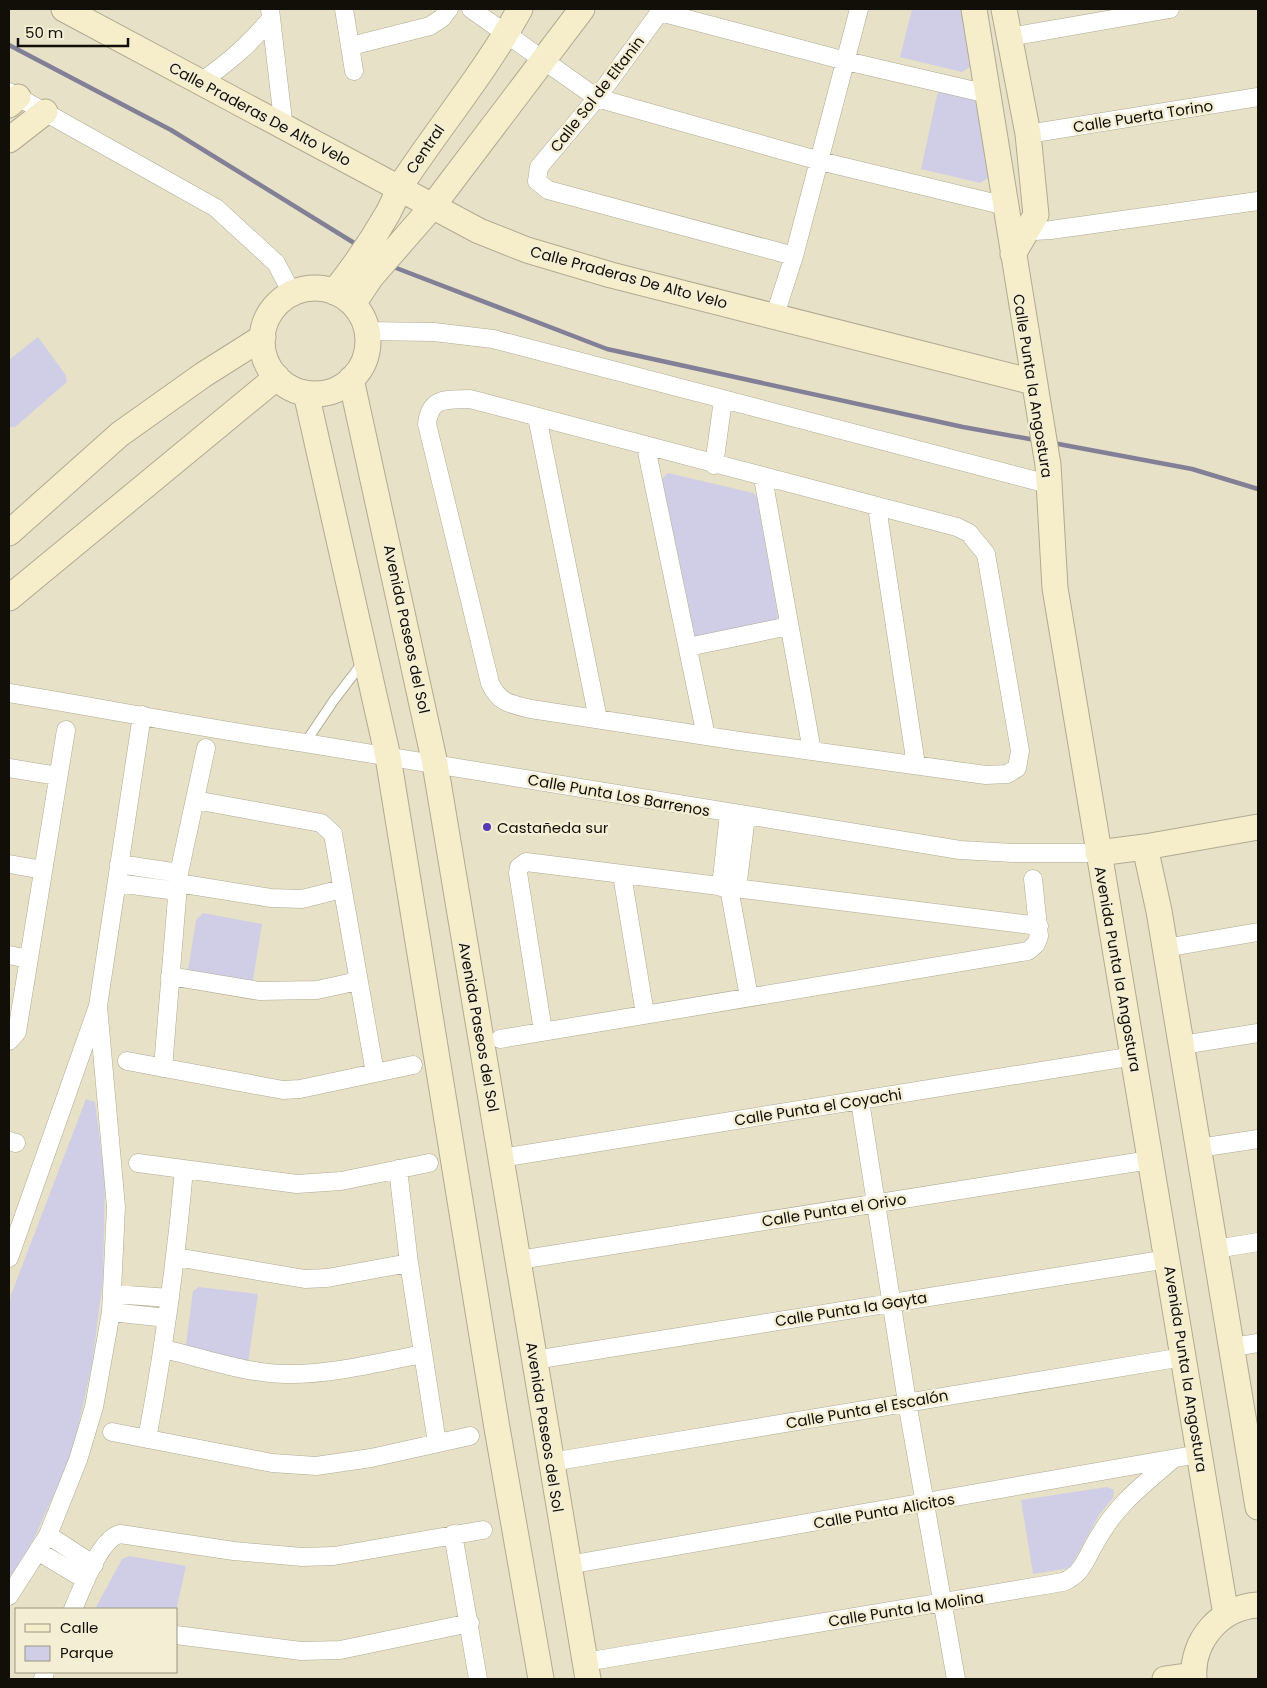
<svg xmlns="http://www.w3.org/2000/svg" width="1267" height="1688" font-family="Poppins,sans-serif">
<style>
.green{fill:#d0cee6}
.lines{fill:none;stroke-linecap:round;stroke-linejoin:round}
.stream{stroke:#827f96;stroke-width:4.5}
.lane-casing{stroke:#b0aa92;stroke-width:11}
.street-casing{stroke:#b0aa92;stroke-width:19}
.secondary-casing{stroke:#b0aa92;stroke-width:27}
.lane{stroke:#fff;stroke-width:9}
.street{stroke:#fff;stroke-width:18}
.secondary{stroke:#f6eecb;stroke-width:25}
.poi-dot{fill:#5939b1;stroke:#f4eed4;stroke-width:2}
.labels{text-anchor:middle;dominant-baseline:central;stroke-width:5;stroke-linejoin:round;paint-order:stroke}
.street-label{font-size:15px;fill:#110f07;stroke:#f4eed4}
.poi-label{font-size:15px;fill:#110f07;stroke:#f4eed4;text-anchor:start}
</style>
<rect width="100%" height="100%" fill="#e6e1c7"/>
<path class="green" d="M 912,9 L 961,9 L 970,67 L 962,72 L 900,57 Z
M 938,91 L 973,99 L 978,108 L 991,176 L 980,183 L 921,169 Z
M 38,337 L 65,374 L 67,382 L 15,427 L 9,427 L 9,360 Z
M 668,473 L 753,493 L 757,497 L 778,617 L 774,624 L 702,640 L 695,636 L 662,479 Z
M 203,913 L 262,924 L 252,986 L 188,971 L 196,920 Z
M 86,1099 L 95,1102 L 105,1182 L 103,1279 L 92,1364 L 72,1454 L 35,1536 L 14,1575 L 9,1575 L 9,1307 L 11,1295 Z
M 199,1287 L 258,1294 L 248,1363 L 190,1351 L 186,1345 L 193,1291 Z
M 1107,1487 L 1114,1490 L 1113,1498 L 1099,1515 L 1070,1568 L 1033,1574 L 1021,1500 Z
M 129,1556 L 186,1566 L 176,1611 L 176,1609 L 95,1609 L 122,1559 Z"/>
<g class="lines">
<path class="stream" d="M 9,45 L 171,130 L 359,246
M 391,266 L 607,349 L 963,427 L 1035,440
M 1053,443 L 1192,469 L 1258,489"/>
<g class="lane-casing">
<path id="lane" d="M 305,743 L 334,700 L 363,662"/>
</g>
<g class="street-casing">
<path id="street" d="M 270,9 L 284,129
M 344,9 L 354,71
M 471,9 L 597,98 L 820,161 L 1006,206
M 662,9 L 597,98 L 539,167 L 537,181 L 548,190 L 794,256
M 660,12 L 846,61 L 988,94
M 1009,37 L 1170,9
M 351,46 L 430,26 L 442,18 L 449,9
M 201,82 C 227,63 251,44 271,18
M 9,92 L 216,208 L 276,263 L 292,293
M 1028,134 L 1258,97
M 1018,232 L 1051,230 L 1258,201
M 775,315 L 794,256 L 859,9
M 367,331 L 434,332 L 493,339 L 1048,484
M 470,399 L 957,527 L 969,533 L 986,554 L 1020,751 L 1017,768 L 1007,774 L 986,775 L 739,741 L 531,709 C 510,704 499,703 490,683 L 427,424 C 430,396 447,400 470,399 Z
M 537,417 L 598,719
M 646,447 L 706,736
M 714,465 L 723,400
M 763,478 L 812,751
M 877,507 L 916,765
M 688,647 L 789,626
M 9,693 C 108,709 206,729 305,743 L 960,850 L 1013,853 L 1098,853
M 9,768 L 58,776
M 195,800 L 321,823 L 333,834 L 375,1073
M 9,864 L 43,870
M 119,864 L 179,873
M 622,875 L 645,1014
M 117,883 L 177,891
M 178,883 L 271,898 L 302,899 L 342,889
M 721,887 L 729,814
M 729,888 L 749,997
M 737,889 L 746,816
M 1165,948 L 1258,932
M 9,955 L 28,959
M 170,976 L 259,991 L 317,990 L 358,981
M 543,1031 L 518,873 L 519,867 L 526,862 L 1039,926
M 500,1039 L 1028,951 L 1036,944 L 1039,936 L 1033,879
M 9,1041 L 17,1032 L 66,730
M 1182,1045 L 1258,1033
M 127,1061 L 283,1090 L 300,1089 L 413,1065
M 163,1068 L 179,873 L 206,748
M 860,1101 L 907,1402 L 956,1679
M 9,1141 L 16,1143
M 1199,1148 L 1258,1139
M 501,1158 L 1134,1056
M 138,1163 L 297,1184 L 341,1181 L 429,1163
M 398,1169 L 409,1263 L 437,1443
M 1216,1249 L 1258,1242
M 176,1257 L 305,1279 L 327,1278 L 409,1263
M 9,1258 L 98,1006 L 142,715
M 519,1260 L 1150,1160
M 113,1294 L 170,1298
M 111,1312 L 167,1318
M 1233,1347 L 1258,1343
M 164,1349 C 203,1358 250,1375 291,1374 C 335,1374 380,1362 423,1354
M 534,1360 L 1168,1259
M 112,1432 L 272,1463 L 316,1466 L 371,1458 L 470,1436
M 147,1439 C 164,1349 176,1260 184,1170
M 551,1462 L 1183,1357
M 453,1534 L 478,1679
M 48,1535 L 94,1565
M 39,1552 L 86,1580
M 568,1565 L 1199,1454
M 9,1596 L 48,1535 L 78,1460 L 94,1407 L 111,1312 L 116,1207 L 98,1006
M 73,1609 C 82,1590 99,1539 120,1534 L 234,1551 L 302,1557 L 334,1556 L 483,1530
M 176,1635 L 301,1651 L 340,1650 L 470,1623
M 585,1662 L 1063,1582 C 1081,1575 1085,1561 1094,1545 C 1115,1506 1139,1488 1172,1460
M 43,1679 L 45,1672"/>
</g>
<g class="secondary-casing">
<path id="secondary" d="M 64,9 L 479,231 L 527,250 L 611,275 L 1033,382
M 974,9 L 1048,465 L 1055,588 L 1226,1615
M 1004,9 L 1028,134 L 1036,215 L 1013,254
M 9,105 L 18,97
M 9,140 L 45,112
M262 341a53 53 0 1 1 106 0a53 53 0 1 1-106 0Z
M 334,292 C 354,267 372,241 388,213 C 394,202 398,190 405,179 C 443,122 487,69 520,9
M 353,304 L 371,277 L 432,207 L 582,9
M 351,379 L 435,764 L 588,1679
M 306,393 L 388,757 L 497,1428 L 541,1679
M 9,533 L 120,434 L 203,375 L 263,337
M 9,598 L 277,377
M 1145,847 L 1159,911 L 1258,1507
M 1098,853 L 1145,847 L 1258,827
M 1165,1679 L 1193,1675
M 1194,1679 C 1191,1641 1220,1607 1258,1605"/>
</g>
<use href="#lane" class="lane"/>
<use href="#street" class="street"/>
<use href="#secondary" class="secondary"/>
</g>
<circle class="poi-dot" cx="487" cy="827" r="5"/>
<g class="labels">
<g class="street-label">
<text transform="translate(597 94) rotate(-52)">Calle Sol de Eltanin</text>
<text transform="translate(260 114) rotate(28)">Calle Praderas De Alto Velo</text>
<text transform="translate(1143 116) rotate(-9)">Calle Puerta Torino</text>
<text transform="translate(425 149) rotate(-56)">Central</text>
<text transform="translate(629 277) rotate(15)">Calle Praderas De Alto Velo</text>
<text transform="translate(1033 386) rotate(81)">Calle Punta la Angostura</text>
<text transform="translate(407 629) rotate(78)">Avenida Paseos del Sol</text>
<text transform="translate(619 795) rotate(10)">Calle Punta Los Barrenos</text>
<text transform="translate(1118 969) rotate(80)">Avenida Punta la Angostura</text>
<text transform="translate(479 1027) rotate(80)">Avenida Paseos del Sol</text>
<text transform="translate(818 1107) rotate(-9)">Calle Punta el Coyachi</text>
<text transform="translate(834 1210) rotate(-9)">Calle Punta el Orivo</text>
<text transform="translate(851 1309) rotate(-9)">Calle Punta la Gayta</text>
<text transform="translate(1186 1369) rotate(81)">Avenida Punta la Angostura</text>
<text transform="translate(867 1409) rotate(-10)">Calle Punta el Escalón</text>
<text transform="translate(545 1427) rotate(81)">Avenida Paseos del Sol</text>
<text transform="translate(884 1511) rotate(-10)">Calle Punta Alicitos</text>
<text transform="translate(906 1609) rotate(-9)">Calle Punta la Molina</text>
</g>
<g class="poi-label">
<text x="497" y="827">Castañeda sur</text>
</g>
</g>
<rect width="1267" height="1688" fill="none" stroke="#110f07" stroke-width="20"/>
<rect x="15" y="1608" width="162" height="65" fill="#f4eed4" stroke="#999582"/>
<rect x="25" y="1624" width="25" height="8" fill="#f6eecb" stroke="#999582"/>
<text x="60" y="1633" font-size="15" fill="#110f07">Calle</text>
<rect x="25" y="1646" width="25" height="15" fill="#d0cee6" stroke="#999582"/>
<text x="60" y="1658" font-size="15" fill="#110f07">Parque</text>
<path d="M18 38v8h110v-8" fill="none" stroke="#110f07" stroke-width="2.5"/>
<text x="25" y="38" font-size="15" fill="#110f07" stroke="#f4eed4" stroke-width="4" paint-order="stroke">50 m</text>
</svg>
